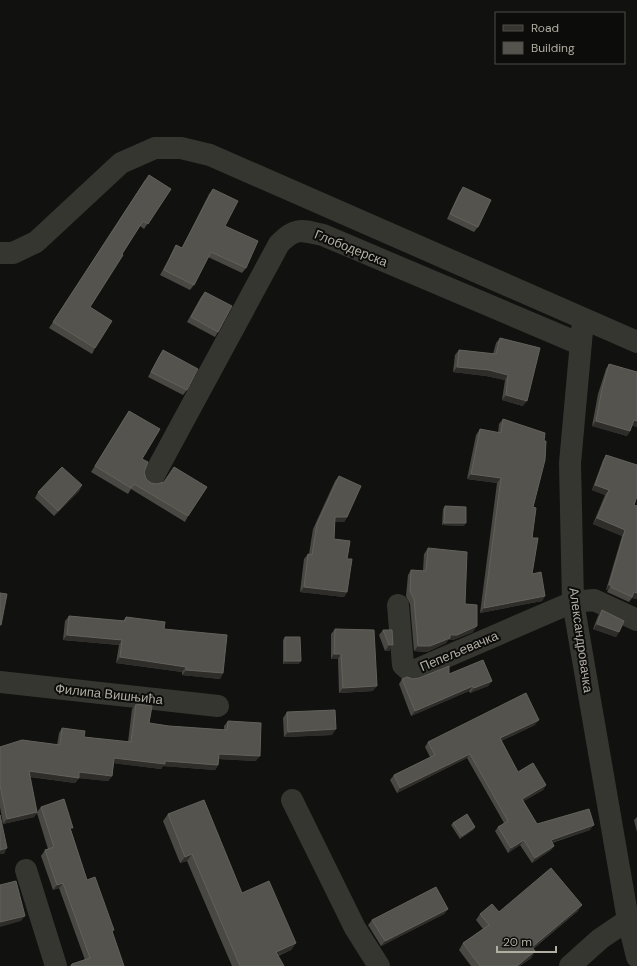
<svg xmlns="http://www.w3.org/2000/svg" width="637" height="966" font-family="'DM Sans',sans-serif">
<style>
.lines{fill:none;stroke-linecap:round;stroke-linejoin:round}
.minor{stroke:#363631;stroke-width:22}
.wall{fill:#494843}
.shaded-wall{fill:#2e2d2a}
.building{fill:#54534d;stroke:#63615b}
.labels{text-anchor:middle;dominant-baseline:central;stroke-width:4;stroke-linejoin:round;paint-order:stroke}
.street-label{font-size:13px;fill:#b1aea2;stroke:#0c0c0b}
</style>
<rect width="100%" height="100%" fill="#111110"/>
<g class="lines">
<path class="minor" d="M 0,253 L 13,253 L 36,242 L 121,163 L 155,148 L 181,148 L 210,155 L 637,342
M 583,320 L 570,463 L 573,602 L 628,920 L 637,957
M 153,477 L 279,244 C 295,227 301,230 323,235 L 580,344
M 398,605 L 403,665 L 411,672 L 573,602 L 594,600 L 637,620
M 0,682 L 218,706
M 292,800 L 355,928 L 379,966
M 26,870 L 56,966
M 570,966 L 600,939 L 628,920"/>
</g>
<path class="wall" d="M 145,180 L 171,189 L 144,229 L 140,226 L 122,254 L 90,307 L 95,348 L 92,354 L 49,328 Z
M 463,187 L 478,227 L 474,232 L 447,219 L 459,193 Z
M 213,189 L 225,226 L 246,268 L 242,273 L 208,257 L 194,285 L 190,290 L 160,275 L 173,251 L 176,245 L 182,248 L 209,194 Z
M 205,292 L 218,332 L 215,337 L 187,322 L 201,297 Z
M 500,338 L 523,406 L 502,400 L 505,380 L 486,376 L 453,372 L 455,355 L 459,350 L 493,354 L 496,343 Z
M 163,350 L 187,390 L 183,395 L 148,377 L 159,356 Z
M 609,364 L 637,372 L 637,427 L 632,425 L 630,431 L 627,436 L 592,426 L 598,394 L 606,369 Z
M 129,411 L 142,459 L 144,472 L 146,479 L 188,516 L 185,522 L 131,489 L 128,494 L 91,472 Z
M 503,419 L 533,507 L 532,574 L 545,596 L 542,601 L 480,613 L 497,483 L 467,479 L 476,435 L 480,429 L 498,433 L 499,424 Z
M 606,455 L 634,505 L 637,506 L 637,599 L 632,598 L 629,602 L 607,592 L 608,590 L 606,590 L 622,536 L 593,524 L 605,495 L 592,490 L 603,460 Z
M 339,476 L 347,517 L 344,522 L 335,522 L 334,539 L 347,559 L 347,592 L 344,597 L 300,592 L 304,559 L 308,554 L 309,554 L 313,529 L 335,481 Z
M 82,485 L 79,491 L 54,516 L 35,498 L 38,492 Z
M 445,506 L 464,526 L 442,525 L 443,509 Z
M 428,548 L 465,604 L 473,632 L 453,640 L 448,640 L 446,643 L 427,652 L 414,651 L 410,604 L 406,596 L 408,575 L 411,570 L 423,571 L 424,554 Z
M 602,610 L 619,632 L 616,637 L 593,629 L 598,616 Z
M 69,616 L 123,621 L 126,617 L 164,629 L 223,673 L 220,679 L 182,675 L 182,672 L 116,663 L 119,645 L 63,640 L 65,621 Z
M 335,629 L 373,691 L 339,693 L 338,659 L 331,659 L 331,634 Z
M 383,630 L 393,645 L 389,651 L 385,651 L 379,635 Z
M 285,637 L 299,664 L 283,664 L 283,640 Z
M 449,674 L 492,681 L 488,686 L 470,693 L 469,691 L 411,716 L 399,684 L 402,679 L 413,679 Z
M 136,704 L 149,723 L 169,726 L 224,730 L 224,726 L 228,721 L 256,761 L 219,759 L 218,765 L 215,770 L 163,766 L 161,769 L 114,763 L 112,776 L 108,781 L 79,778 L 75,783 L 30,777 L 37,812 L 41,807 L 71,830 L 87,880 L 112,933 L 124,966 L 70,966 L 72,964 L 85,960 L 59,888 L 53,890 L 41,856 L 45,850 L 48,849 L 37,813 L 34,817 L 3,824 L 0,807 L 0,747 L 57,745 L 59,733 L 62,728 L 84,737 L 128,742 L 132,709 Z
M 287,712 L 332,735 L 284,737 L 283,718 Z
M 535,725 L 501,741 L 518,772 L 546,785 L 543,790 L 523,801 L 537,824 L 590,830 L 552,843 L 554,846 L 551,850 L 532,863 L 520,845 L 508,853 L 495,831 L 498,827 L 504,823 L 467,758 L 397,793 L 390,780 L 394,775 L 430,757 L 425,747 L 428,742 Z
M 168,814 L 242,893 L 296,943 L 291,950 L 278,956 L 284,966 L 232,966 L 187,861 L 180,863 L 163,821 Z
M 637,817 L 637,832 L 634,820 Z
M 453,823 L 475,827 L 473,830 L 460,839 L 451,825 Z
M 448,909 L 444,914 L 381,946 L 368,925 L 372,920 Z
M 578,911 L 533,949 L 535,951 L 531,958 L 520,966 L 471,966 L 459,950 L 463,943 L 483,929 L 476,920 L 480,914 L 499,912 Z"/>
<path class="shaded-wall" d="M 457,367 L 489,370 L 508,375 L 505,380 L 486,376 L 453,372 Z
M 506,395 L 527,401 L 523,406 L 502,400 Z
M 634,420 L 637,421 L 637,427 L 630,425 Z
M 596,421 L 630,431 L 627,436 L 592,426 Z
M 471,474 L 501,478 L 497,483 L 467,479 Z
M 82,485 L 79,491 L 54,516 L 58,511 Z
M 595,485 L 609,490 L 605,495 L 592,490 Z
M 335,517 L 347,517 L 344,522 L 331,522 Z
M 597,518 L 625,530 L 622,536 L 593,524 Z
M 444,523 L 466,523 L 464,526 L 442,525 Z
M 609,585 L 611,585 L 608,590 L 606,590 Z
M 304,587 L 347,592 L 344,597 L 300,592 Z
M 634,592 L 637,593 L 637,599 L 632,598 Z
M 545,596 L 542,601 L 480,613 L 484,608 Z
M 597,624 L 619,632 L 616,637 L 593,629 Z
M 477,626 L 473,632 L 453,640 L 448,640 L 446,643 L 427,652 L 414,651 L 418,646 L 450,635 Z
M 67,635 L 122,640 L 119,645 L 63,640 Z
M 389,645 L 393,645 L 389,651 L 385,651 Z
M 334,654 L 341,654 L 338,659 L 331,659 Z
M 120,657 L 186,667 L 182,672 L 116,663 Z
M 285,661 L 301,661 L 299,664 L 283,664 Z
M 186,670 L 223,673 L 220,679 L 182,675 Z
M 492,681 L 488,686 L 470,693 L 474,688 Z
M 377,686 L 373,691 L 339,693 L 343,688 Z
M 473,686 L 469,691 L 411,716 L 415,711 Z
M 539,720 L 535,725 L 497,743 L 500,738 Z
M 336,729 L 332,735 L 284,737 L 288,732 Z
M 219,754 L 260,756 L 256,761 L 216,759 Z
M 470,754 L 467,758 L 397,793 L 400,788 Z
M 114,758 L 165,761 L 218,765 L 215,770 L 163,766 L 161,769 L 111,763 Z
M 29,771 L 79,778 L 75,783 L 25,776 Z
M 79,772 L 112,776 L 108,781 L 76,778 Z
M 546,785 L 543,790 L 519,804 L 522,799 Z
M 37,812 L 34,817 L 3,824 L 7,819 Z
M 594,825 L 590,830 L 547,844 L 551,840 Z
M 475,827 L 473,830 L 460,839 L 462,836 Z
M 524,840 L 520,845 L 508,853 L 511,848 Z
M 554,846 L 551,850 L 532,863 L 535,858 Z
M 7,848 L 4,854 L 0,854 L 0,850 Z
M 192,854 L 187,861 L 180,863 L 185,857 Z
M 63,883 L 59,888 L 53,890 L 57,885 Z
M 582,905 L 578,911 L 527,953 L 532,947 Z
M 448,909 L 444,914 L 381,946 L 385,941 Z
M 25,916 L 21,921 L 0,927 L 0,922 Z
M 296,943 L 291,950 L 271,958 L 276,952 Z
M 535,951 L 531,958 L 520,966 L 517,966 Z"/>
<path class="building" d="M 149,175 L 171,189 L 148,224 L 143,221 L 122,254 L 123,255 L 90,307 L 112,321 L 95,348 L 53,322 Z
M 463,187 L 491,200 L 478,227 L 450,214 Z
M 213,189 L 238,201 L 225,226 L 258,241 L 246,268 L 211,252 L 194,285 L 164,270 L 176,245 L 182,248 Z
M 205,292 L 232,306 L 218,332 L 191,317 Z
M 500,338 L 540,348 L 527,401 L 506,395 L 508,375 L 489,370 L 457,367 L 459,350 L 496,354 Z
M 163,350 L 198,369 L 187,390 L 151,372 Z
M 609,364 L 637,372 L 637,421 L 634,420 L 630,431 L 596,421 L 602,389 Z
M 129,411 L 160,429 L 142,459 L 148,462 L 144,472 L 146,479 L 151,483 L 157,484 L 164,482 L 174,467 L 207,487 L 188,516 L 134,484 L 131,488 L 95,466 Z
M 503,419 L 545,433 L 544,441 L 546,441 L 545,460 L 533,507 L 536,508 L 532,538 L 538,538 L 532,574 L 541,572 L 545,596 L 484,608 L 501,478 L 471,474 L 480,429 L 501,433 Z
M 606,455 L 637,465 L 637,496 L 634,505 L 637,506 L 637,593 L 634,592 L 632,597 L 611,587 L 611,585 L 609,585 L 625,530 L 597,518 L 609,490 L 595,485 Z
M 62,467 L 82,485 L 58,511 L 38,492 Z
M 339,476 L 361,486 L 347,517 L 335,517 L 334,539 L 350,541 L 347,559 L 352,559 L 347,592 L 304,587 L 308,554 L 312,555 L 317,524 Z
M 445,506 L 466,507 L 466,523 L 444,523 Z
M 428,548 L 467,552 L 465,604 L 477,605 L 477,626 L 457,635 L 450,635 L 450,638 L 430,646 L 418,646 L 414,599 L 410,591 L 411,570 L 426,571 Z
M 0,593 L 7,594 L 1,625 L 0,625 Z
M 602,610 L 624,621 L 619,632 L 597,624 Z
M 69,616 L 125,621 L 126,617 L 165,622 L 164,629 L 227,635 L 223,673 L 186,670 L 186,667 L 120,657 L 122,640 L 67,635 Z
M 335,629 L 374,630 L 377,686 L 343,688 L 341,654 L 334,654 Z
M 383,630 L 392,630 L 393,645 L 389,645 Z
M 285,637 L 300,637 L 301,661 L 285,661 Z
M 483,660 L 492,681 L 474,688 L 473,686 L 415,711 L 402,679 L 407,677 L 413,679 L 419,678 L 449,666 L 449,674 Z
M 526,693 L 539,720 L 500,738 L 518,772 L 533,763 L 546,785 L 522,799 L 537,824 L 589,809 L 594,825 L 551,840 L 554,846 L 535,858 L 524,840 L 511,848 L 498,827 L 508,821 L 470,754 L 400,788 L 394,775 L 435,755 L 428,742 Z
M 136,704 L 152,706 L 149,723 L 169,726 L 227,730 L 228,721 L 261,723 L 260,756 L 219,754 L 218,765 L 165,761 L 165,764 L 114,758 L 112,776 L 79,772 L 79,778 L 29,771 L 37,812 L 7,819 L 0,785 L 0,747 L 22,740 L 60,745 L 62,728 L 85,731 L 84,737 L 131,742 Z
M 335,710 L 336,729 L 288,732 L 287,712 Z
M 64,799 L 73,828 L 70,828 L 87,880 L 95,877 L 114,930 L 112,931 L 124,966 L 71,966 L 72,964 L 90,958 L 63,883 L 57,885 L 45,850 L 54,847 L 41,807 Z
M 204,800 L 242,893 L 269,881 L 296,943 L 276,952 L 284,966 L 240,966 L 192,854 L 185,857 L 168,814 Z
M 467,814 L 475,827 L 462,836 L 453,823 Z
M 0,815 L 7,848 L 0,850 Z
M 551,868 L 582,905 L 532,947 L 535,951 L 517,966 L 479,966 L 480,966 L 463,943 L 489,925 L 480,914 L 492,904 L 499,912 Z
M 16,881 L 25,916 L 0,922 L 0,885 Z
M 436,887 L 448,909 L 385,941 L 372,920 Z"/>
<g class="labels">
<g class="street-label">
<text transform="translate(351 248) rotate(22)">Глободерска</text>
<text transform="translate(581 640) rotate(82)">Александровачка</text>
<text transform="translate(459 651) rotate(-23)">Пепељевачка</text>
<text transform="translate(109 694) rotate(6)">Филипа Вишњића</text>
</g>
</g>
<rect x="495" y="12" width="130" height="52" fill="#0c0c0b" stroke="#4e4d47"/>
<rect x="503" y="25" width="20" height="6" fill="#363631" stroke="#4e4d47"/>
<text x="531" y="32" font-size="12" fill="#b1aea2">Road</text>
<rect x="503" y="42" width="20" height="12" fill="#54534d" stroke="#4e4d47"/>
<text x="531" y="52" font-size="12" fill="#b1aea2">Building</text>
<path d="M497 946v6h59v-6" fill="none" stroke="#b1aea2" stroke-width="2"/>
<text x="503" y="946" font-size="12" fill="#b1aea2" stroke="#0c0c0b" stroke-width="3" paint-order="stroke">20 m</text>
</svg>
